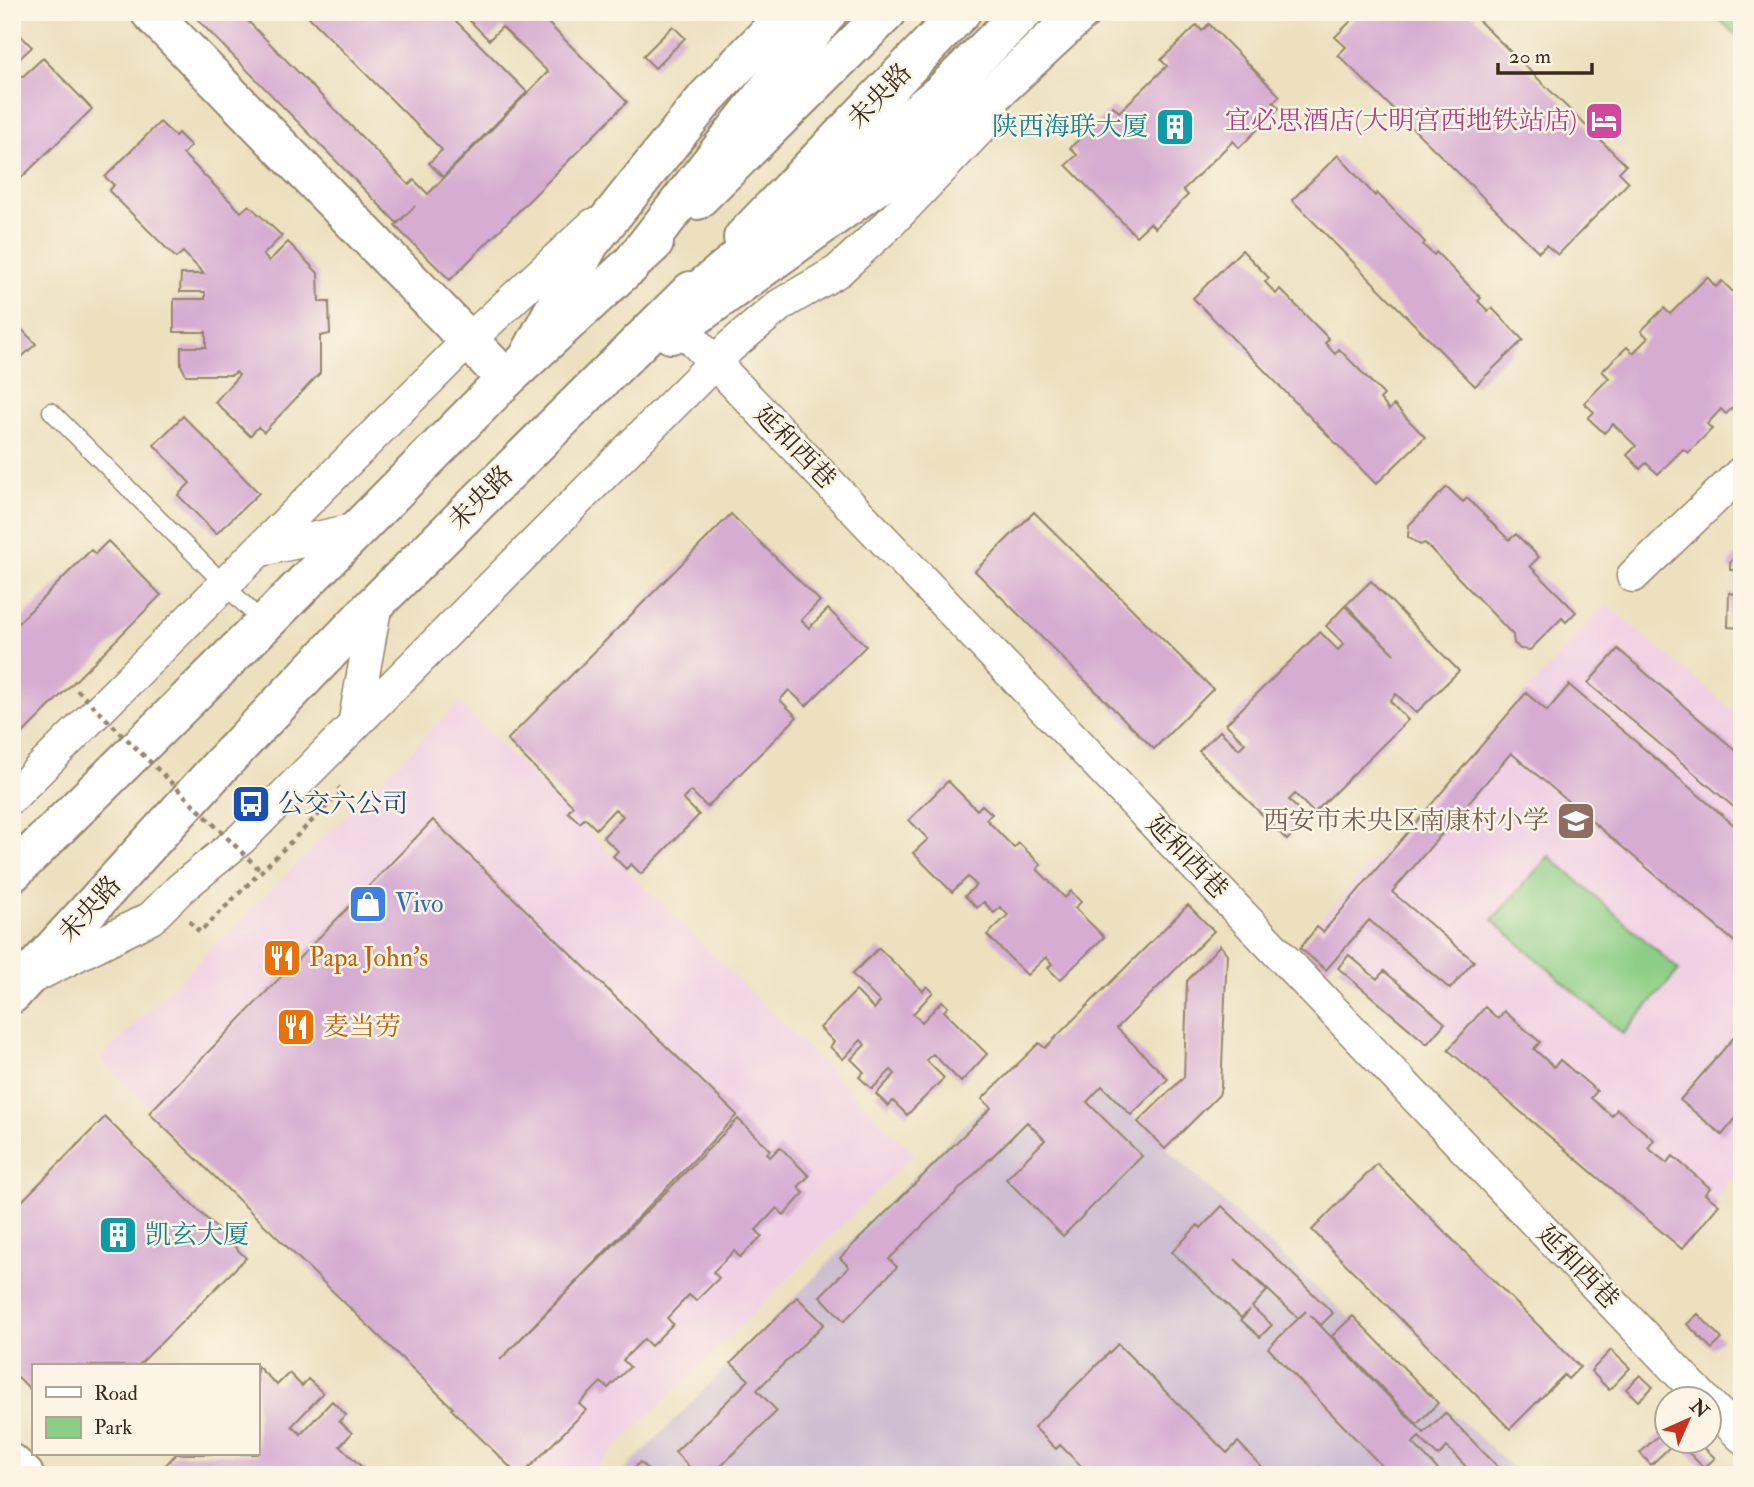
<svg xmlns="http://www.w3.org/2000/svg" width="1754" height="1487" font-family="'IM FELL Double Pica','Noto Serif SC',serif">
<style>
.built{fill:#f0d0e4}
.industrial{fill:#cebed1}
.green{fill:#8dce86;stroke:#647c52;stroke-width:2}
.building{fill:#d6acd2}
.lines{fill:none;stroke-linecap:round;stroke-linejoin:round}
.lane-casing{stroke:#94856e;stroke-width:19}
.street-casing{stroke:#94856e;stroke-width:35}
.secondary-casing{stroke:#94856e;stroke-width:42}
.primary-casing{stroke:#94856e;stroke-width:42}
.highway-casing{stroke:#94856e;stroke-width:42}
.path{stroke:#94856e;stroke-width:4.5;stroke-dasharray:5 5;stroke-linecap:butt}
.lane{stroke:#fff;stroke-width:16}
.street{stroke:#fff;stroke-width:32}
.secondary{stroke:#fff;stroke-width:38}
.primary{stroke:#fff;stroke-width:38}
.highway{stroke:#fff;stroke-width:38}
.path-bridge{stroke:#94856e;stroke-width:4.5;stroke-dasharray:5 5;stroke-linecap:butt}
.labels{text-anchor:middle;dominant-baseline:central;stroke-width:5;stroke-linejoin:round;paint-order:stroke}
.street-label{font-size:26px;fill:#3b2a1e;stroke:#fcf5e5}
.hotel-label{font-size:26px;fill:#b23c85;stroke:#fcf5e5;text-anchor:end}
.culture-label{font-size:26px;fill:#0d838f;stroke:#fcf5e5;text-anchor:end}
.transit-label{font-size:26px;fill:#164399;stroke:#fcf5e5;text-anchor:start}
.education-label{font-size:26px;fill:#785e54;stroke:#fcf5e5;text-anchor:end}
.shop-label{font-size:26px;fill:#366cbe;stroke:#fcf5e5;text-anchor:start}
.food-label{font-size:26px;fill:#c56008;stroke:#fcf5e5;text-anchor:start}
</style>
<rect width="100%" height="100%" fill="#fcf5e5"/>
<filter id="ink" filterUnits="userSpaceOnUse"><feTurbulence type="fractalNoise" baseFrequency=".0143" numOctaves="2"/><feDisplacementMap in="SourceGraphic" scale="14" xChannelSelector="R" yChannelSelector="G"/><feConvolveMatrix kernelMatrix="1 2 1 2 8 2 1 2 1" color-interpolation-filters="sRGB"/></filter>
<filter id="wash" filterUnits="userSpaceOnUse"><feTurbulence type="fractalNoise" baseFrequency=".00686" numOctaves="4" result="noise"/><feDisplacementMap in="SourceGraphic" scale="28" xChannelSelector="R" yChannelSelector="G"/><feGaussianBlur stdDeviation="1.57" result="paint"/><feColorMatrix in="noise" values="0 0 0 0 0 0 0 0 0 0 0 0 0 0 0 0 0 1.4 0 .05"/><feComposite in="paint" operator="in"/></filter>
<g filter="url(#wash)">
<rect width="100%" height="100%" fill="#ede0bf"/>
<path class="built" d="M 1606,604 L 1742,718 L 1742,1167 L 1688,1233 L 1316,924 Z
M 459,703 L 914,1154 L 589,1475 L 519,1475 L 100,1059 Z"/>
<path class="industrial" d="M 1051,1037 L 1204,1184 L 1520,1475 L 620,1475 Z"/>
<path class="green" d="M 1710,12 L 1742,12 L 1742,39 Z
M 1549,856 L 1679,970 L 1623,1034 L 1492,920 Z"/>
<g id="blocks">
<path class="building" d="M 190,12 L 239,12 L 409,185 L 414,180 L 428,194 L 548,72 L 502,27 L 489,40 L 470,21 L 479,12 L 537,12 L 627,102 L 450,280 L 395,226 L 415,206 L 397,223 Z
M 304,12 L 447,12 L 527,92 L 443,177 L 429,163 L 442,150 Z
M 1360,12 L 1470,12 L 1626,165 L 1619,172 L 1629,182 L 1558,255 L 1546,245 L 1539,252 L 1338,55 L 1346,47 L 1335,37 Z
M 1209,24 L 1280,96 L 1273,102 L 1279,108 L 1239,148 L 1233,141 L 1183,190 L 1188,195 L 1155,228 L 1150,223 L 1136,236 L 1066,165 L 1077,155 L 1070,148 L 1113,106 L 1119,112 L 1167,66 L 1161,60 L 1197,25 L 1202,31 Z
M 673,26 L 685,38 L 655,68 L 643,56 Z
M 12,27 L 32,47 L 12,66 Z
M 43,58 L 92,109 L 18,181 L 12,175 L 12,67 L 22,77 Z
M 160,122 L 175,136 L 178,133 L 191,146 L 183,154 L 241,212 L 249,205 L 282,236 L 263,255 L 269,261 L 288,242 L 318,273 L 319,302 L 329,302 L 330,334 L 320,336 L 320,373 L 264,432 L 258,427 L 250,436 L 215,402 L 239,375 L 236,372 L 232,375 L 186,375 L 181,365 L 181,347 L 206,347 L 206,332 L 174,332 L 174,299 L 205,299 L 205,292 L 180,292 L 181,274 L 204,274 L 183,252 L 176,258 L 109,191 L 114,185 L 105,177 Z
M 1338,155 L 1375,196 L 1377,193 L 1425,242 L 1423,245 L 1434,255 L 1436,252 L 1481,298 L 1478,301 L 1488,311 L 1492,308 L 1523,340 L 1475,386 L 1292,200 Z
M 1242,250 L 1269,278 L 1265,282 L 1276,294 L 1280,289 L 1329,339 L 1325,343 L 1335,354 L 1339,349 L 1384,395 L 1380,399 L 1389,410 L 1394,405 L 1425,437 L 1376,484 L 1193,298 Z
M 1707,277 L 1716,287 L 1722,281 L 1742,301 L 1742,398 L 1726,414 L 1721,409 L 1707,424 L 1712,429 L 1688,453 L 1683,449 L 1658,474 L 1646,463 L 1640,469 L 1627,455 L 1636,446 L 1613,424 L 1604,433 L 1588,418 L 1594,412 L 1584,403 L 1609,378 L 1602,371 L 1627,347 L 1633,353 L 1648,338 L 1641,331 L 1664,308 L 1670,314 Z
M 12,319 L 36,344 L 15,363 L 12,360 Z
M 183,416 L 259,493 L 216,534 L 178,495 L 190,483 L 154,445 Z
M 1447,487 L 1463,502 L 1467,498 L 1509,540 L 1516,534 L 1539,557 L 1530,566 L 1576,612 L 1566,622 L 1562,618 L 1530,650 L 1520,649 L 1514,643 L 1513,635 L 1425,543 L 1420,545 L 1408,537 L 1409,525 Z
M 1034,512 L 1213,689 L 1154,749 L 975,571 Z
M 731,514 L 820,601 L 801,620 L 809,628 L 828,609 L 866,646 L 806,706 L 789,690 L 780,700 L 797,717 L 707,807 L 691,791 L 683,799 L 699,815 L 641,874 L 631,864 L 626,869 L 613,856 L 618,851 L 603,837 L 623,816 L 615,809 L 596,829 L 585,818 L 580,823 L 568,812 L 573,806 L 507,740 Z
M 108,541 L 161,595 L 12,744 L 12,629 L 91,550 L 95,554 Z
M 1736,555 L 1742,555 L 1742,628 L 1728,627 L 1729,593 L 1736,594 L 1736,570 L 1730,570 L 1730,563 Z
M 1371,581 L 1459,671 L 1416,713 L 1396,694 L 1390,701 L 1408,720 L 1314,813 L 1295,794 L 1289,800 L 1307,819 L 1287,840 L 1199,751 L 1220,731 L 1239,749 L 1245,743 L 1226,724 L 1320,632 L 1338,650 L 1344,644 L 1326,626 L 1345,606 L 1394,654 L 1346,605 Z
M 1618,649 L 1742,756 L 1742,814 L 1588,683 Z
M 1569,685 L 1742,832 L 1742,948 L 1511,753 L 1392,892 L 1474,961 L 1450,989 L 1369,920 L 1326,970 L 1300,948 L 1317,927 L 1323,932 L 1526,693 L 1547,711 Z
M 948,781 L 977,810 L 982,805 L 992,814 L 986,819 L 1014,848 L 1019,843 L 1041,865 L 1037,869 L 1065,898 L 1071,891 L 1081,902 L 1075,908 L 1104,937 L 1060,980 L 1048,968 L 1052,964 L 1046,957 L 1027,975 L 987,935 L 1008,915 L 1000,907 L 994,913 L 984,902 L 977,908 L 965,896 L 976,885 L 968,877 L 952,892 L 913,853 L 928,839 L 909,820 Z
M 433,820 L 737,1115 L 500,1360 L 738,1119 L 770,1150 L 767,1153 L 770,1157 L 780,1147 L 809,1176 L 798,1187 L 804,1193 L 784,1215 L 777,1208 L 756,1230 L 762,1236 L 740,1257 L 734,1251 L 713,1272 L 719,1278 L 696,1301 L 689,1295 L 667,1318 L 673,1324 L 651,1346 L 644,1339 L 623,1360 L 630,1367 L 608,1388 L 601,1382 L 579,1404 L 586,1410 L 522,1475 L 518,1475 L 451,1409 L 453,1408 L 149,1113 Z
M 1188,905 L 1214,931 L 1117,1028 L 1168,1079 L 1131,1115 L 1102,1086 L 1087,1102 L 1142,1156 L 1063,1236 L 1006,1179 L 1045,1140 L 1027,1122 L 889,1259 L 897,1267 L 844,1321 L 820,1296 L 849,1267 L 840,1258 L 991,1108 L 982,1099 L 1039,1043 L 1045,1048 Z
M 1220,945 L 1227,954 L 1221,1087 L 1219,1095 L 1165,1149 L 1138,1122 L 1184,1077 L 1187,981 Z
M 879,948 L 923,991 L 927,986 L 933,992 L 913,1014 L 922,1022 L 942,1001 L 948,1007 L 944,1011 L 987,1054 L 961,1082 L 933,1054 L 926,1060 L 944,1078 L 907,1115 L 893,1101 L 888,1106 L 876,1094 L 895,1074 L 891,1070 L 872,1089 L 859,1077 L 864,1072 L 851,1059 L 865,1045 L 861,1040 L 843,1059 L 830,1047 L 834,1042 L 820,1028 L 856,991 L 874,1009 L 880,1002 L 852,974 Z
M 1349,955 L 1377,979 L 1384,971 L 1445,1023 L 1427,1044 L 1338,968 Z
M 1485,1007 L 1498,1019 L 1504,1011 L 1540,1042 L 1534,1049 L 1554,1067 L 1560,1060 L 1597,1091 L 1591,1098 L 1612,1116 L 1617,1109 L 1654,1140 L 1648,1148 L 1667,1163 L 1673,1156 L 1710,1188 L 1705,1194 L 1719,1205 L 1682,1249 L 1448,1050 Z
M 1742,1028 L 1742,1111 L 1722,1135 L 1680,1100 Z
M 105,1117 L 246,1258 L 138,1366 L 33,1366 L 33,1392 L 12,1371 L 12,1211 Z
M 1377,1164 L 1580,1367 L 1568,1379 L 1564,1375 L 1510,1429 L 1312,1230 Z
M 1222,1206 L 1333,1313 L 1321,1325 L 1310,1315 L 1424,1433 L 1445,1413 L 1506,1475 L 1474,1475 L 1447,1447 L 1438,1456 L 1419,1437 L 1413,1443 L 1443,1475 L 1379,1475 L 1385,1469 L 1268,1348 L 1306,1311 L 1298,1318 L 1235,1259 L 1267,1291 L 1252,1307 L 1272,1325 L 1260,1337 L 1241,1320 L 1250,1310 L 1241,1318 L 1172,1252 L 1198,1225 L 1201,1228 Z
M 797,1297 L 824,1324 L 757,1390 L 777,1411 L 712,1475 L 697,1475 L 675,1452 L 749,1380 L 731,1363 Z
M 1698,1314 L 1722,1339 L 1712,1349 L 1687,1324 Z
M 1353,1316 L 1438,1403 L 1417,1424 L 1332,1336 Z
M 1118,1344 L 1227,1453 L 1238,1442 L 1269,1475 L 1090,1475 L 1060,1445 L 1056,1449 L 1034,1427 Z
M 1611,1350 L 1630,1368 L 1609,1390 L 1591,1371 Z
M 257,1366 L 277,1385 L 289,1373 L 302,1386 L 308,1379 L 323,1393 L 292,1426 L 301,1434 L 332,1401 L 346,1415 L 339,1421 L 352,1433 L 340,1446 L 370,1475 L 156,1475 L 176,1454 L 257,1454 Z
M 1640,1375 L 1653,1387 L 1638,1401 L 1626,1389 Z
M 1663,1431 L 1666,1435 L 1666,1442 L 1674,1443 L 1651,1465 L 1640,1453 Z
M 1692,1442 L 1698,1442 L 1715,1458 L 1704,1468 L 1685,1449 Z
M 640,1462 L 653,1475 L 627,1475 Z"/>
</g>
</g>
<g filter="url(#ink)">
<use href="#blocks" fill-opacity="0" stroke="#94856e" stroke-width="2"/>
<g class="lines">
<g class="lane-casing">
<path id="lane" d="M 51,411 L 264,624"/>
</g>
<g class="street-casing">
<path id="street" d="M 669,315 L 1705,1400
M 261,550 L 358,529
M 1633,576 L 1742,472
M 354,725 L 376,603
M 12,797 L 469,340 L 593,225
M 33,977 L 151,918 L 180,889 L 242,838 L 731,346 L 780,305 L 838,271 L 888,225 L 994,114
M 1708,1403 L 1742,1437"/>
</g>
<g class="secondary-casing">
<path id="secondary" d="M 150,12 L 506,379
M 671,334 L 958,127 L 1081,12
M 530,354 L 590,243 L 707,97 L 789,12
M 12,1464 L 24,1475"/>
</g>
<g class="primary-casing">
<path id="primary" d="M 697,200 L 887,12
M 743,238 L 961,12
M 12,873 L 264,624 L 506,379 L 654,243
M 12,994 L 220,766 L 376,603 L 691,291"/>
</g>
<g class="highway-casing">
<path id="highway" d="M 629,267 L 828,12
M 669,315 L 941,93 L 1023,12"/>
</g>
<path class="path" d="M 189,921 L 200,932 L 342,791 L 338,787"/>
<use href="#lane" class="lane"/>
<use href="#street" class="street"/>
<use href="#secondary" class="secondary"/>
<use href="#primary" class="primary"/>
<use href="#highway" class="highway"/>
<path class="path-bridge" d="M 77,690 L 261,871"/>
</g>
</g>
<defs>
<g id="hotel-square" transform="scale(2.0125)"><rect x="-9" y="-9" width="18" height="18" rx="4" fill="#d1479c" stroke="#fcf5e5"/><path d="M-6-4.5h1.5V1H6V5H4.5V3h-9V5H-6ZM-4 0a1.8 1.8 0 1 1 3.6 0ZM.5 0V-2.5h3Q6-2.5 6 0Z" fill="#fff"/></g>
<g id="building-square" transform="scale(2.0125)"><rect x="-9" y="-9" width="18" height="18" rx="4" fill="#0f9aa8" stroke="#fcf5e5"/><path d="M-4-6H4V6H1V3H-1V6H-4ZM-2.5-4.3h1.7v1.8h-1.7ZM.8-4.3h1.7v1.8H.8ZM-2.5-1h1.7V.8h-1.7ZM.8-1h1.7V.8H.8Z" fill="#fff"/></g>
<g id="bus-square" transform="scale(2.0125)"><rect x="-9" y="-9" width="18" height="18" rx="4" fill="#1a4fb4" stroke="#fcf5e5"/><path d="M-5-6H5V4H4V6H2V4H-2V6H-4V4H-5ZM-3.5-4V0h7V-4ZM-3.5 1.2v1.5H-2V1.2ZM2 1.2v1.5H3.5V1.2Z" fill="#fff"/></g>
<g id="school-square" transform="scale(2.0125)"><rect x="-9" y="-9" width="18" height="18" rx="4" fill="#8d6e63" stroke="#fcf5e5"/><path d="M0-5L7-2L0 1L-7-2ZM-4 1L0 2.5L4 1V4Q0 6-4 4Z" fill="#fff"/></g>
<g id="shop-square" transform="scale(2.0125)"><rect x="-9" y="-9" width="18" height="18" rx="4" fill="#3f7fe0" stroke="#fcf5e5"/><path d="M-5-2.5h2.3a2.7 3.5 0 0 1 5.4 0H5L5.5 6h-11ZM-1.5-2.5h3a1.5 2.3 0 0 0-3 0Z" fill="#fff"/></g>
<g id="restaurant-square" transform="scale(2.0125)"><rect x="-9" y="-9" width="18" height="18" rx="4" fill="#e8710a" stroke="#fcf5e5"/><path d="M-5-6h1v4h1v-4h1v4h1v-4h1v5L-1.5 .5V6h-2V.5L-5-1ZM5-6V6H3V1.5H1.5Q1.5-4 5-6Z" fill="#fff"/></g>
</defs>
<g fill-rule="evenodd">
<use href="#hotel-square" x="1604" y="121"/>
<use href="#building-square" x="1175" y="127"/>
<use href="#bus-square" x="251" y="804"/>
<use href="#school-square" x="1576" y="821"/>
<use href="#shop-square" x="368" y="904"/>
<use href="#restaurant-square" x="282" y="958"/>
<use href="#restaurant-square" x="296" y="1027"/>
<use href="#building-square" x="118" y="1235"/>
</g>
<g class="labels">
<g class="street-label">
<text transform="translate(880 96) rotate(-46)">未央路</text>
<text transform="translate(795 447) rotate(46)">延和西巷</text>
<text transform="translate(481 498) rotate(-45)">未央路</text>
<text transform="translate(1187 857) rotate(46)">延和西巷</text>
<text transform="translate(90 909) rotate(-48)">未央路</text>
<text transform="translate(1578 1267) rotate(46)">延和西巷</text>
</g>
<g class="hotel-label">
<text x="1577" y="121">宜必思酒店(大明宫西地铁站店)</text>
</g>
<g class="culture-label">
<text x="1148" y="127">陕西海联大厦</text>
<text x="145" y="1235" text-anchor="start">凯玄大厦</text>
</g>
<g class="transit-label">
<text x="278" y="804">公交六公司</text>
</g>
<g class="education-label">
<text x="1549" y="821">西安市未央区南康村小学</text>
</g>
<g class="shop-label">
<text x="395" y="904">Vivo</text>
</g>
<g class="food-label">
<text x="309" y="958">Papa John's</text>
<text x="323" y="1027">麦当劳</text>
</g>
</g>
<rect width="1754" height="1487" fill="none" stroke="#fcf5e5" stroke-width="42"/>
<rect x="32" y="1364" width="228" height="91" fill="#fcf5e5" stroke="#afa495" stroke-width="2"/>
<rect x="46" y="1387" width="35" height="10" fill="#ffffff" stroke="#afa495" stroke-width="2"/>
<text x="94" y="1400" font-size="21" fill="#3b2a1e">Road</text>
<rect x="46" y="1417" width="35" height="21" fill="#8dce86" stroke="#afa495" stroke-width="2"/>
<text x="94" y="1434" font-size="21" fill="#3b2a1e">Park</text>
<g transform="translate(1688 1420) rotate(45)"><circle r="33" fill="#fcf5e5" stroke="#afa495" stroke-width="2"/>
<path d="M0-5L12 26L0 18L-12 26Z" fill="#c8321e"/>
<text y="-10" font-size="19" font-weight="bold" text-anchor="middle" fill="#3b2a1e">N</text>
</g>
<path d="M1498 63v10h94v-10" fill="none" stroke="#3b2a1e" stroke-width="3.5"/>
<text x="1509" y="63" font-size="21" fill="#3b2a1e" stroke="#fcf5e5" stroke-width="5" paint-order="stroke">20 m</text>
</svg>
